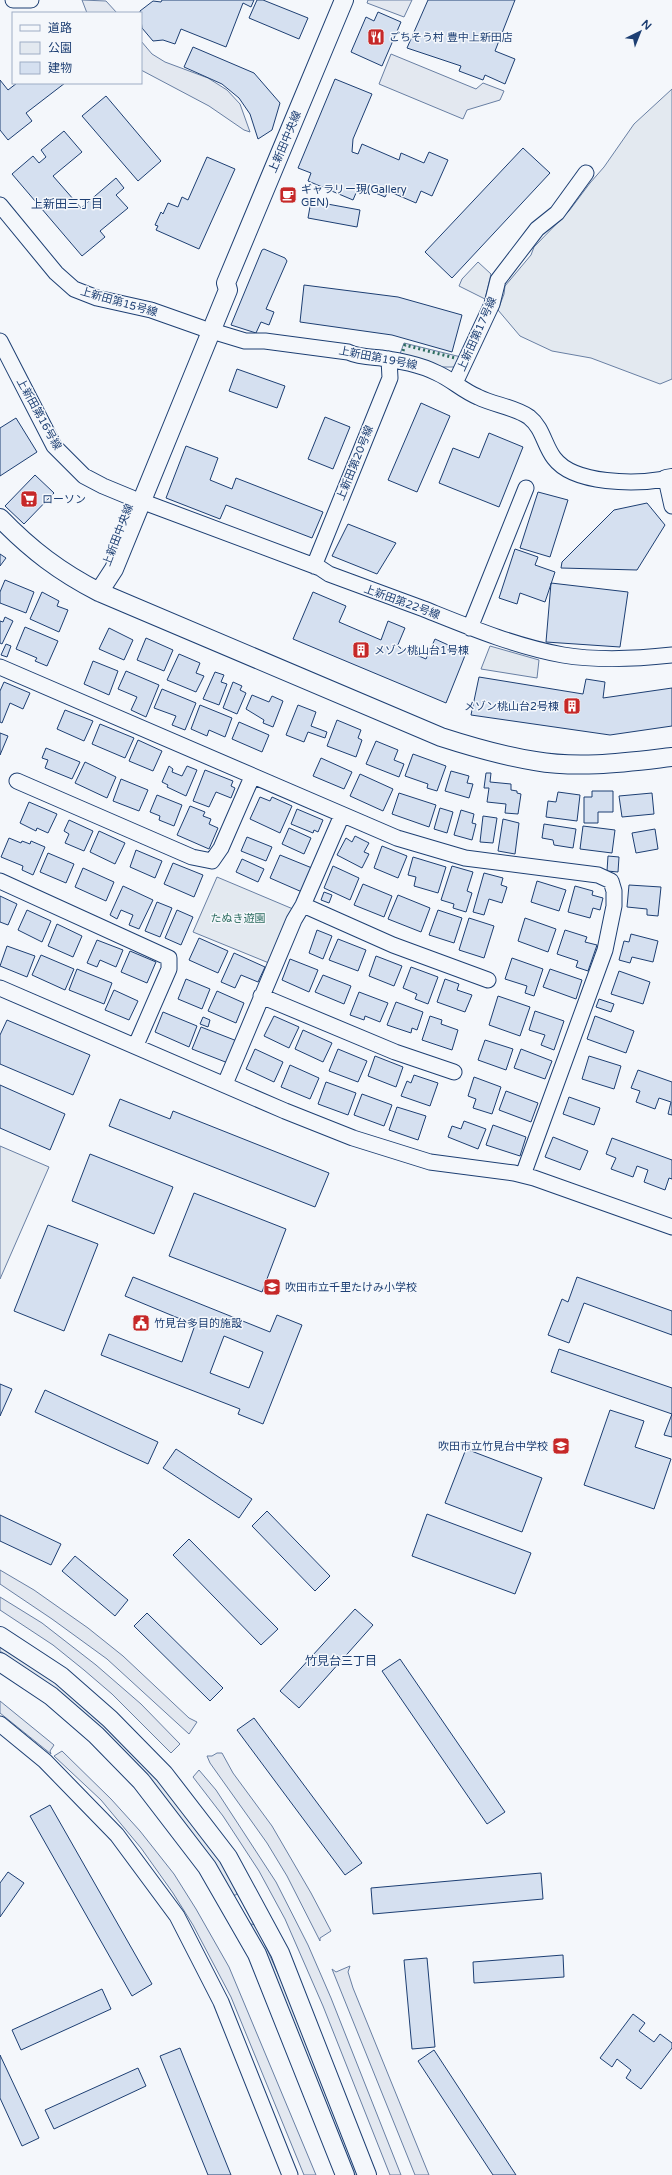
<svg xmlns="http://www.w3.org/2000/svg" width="672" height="2175" font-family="'Varela Round','Noto Sans JP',sans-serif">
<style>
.green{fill:#e3e9f0;stroke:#687fa3}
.parking{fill:#e3e8f0;stroke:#687fa3}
.building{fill:#d5e0f0;stroke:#1d3f73;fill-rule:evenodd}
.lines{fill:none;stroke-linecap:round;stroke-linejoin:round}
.minor-casing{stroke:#1d3f73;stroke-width:17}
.tertiary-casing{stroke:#1d3f73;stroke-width:20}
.minor{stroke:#f4f7fb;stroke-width:15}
.tertiary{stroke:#f4f7fb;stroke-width:18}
.hedge{stroke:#2c6c60;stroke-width:3;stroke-dasharray:2 3;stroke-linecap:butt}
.labels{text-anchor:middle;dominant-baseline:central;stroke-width:3;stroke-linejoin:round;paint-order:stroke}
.poi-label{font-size:11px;fill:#1d3f73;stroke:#f4f7fb;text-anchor:start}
.street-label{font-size:11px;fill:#1d3f73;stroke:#f4f7fb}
.park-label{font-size:11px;fill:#2c6c60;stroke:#f4f7fb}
.neighbourhood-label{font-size:12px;fill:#1d3f73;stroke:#f4f7fb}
</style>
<rect width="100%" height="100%" fill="#f4f7fb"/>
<path class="green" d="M 672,89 L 672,379 L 660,384 L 591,358 L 552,351 L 520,336 L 498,310 L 504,294 L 505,286 L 531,255 L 534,247 L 569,211 L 590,183 L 604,167 L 634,124 Z
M 478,262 L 491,274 L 485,299 L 459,286 L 462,279 Z
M 404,343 L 461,357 L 454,367 L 440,367 L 400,354 Z
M 490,646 L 539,660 L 537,678 L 481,669 Z
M 217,877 L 293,909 L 269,963 L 193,932 Z
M 0,1146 L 49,1167 L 0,1279 Z
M 0,1643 L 44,1672 L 137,1754 L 219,1854 L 239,1890 L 236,1895 L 233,1895 C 172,1794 99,1716 0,1651 Z
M 251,1924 L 256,1925 L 314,2053 L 360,2175 L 353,2175 L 250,1926 Z"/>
<path class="parking" d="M 82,0 L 106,1 L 117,13 L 87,13 Z
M 368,0 L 412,0 L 404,17 L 367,3 Z
M 141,41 L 152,54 L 165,62 L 208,78 L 227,90 L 240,104 L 250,132 L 244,130 L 209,106 L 141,70 Z
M 391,54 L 476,89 L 483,83 L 504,91 L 500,100 L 467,110 L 463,119 L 379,84 Z
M 0,1570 L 34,1590 L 88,1628 L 123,1656 L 189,1718 L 197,1722 L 189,1734 L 107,1659 L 52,1619 L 0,1584 Z
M 0,1597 L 42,1623 L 96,1665 L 141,1704 L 180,1744 L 171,1753 L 112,1694 L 84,1670 L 53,1645 L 0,1610 Z
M 0,1701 L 54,1745 L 50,1751 L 51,1754 L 0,1713 Z
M 62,1751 L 111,1799 L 140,1831 L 174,1874 L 196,1909 L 229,1967 L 316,2175 L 304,2175 L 231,1997 L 193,1925 L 173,1893 L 141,1848 L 101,1800 L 54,1756 Z
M 217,1753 L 222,1753 L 233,1773 L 272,1826 L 311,1893 L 331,1931 L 320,1938 L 320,1941 L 287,1876 L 267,1843 L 210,1763 L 207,1756 L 212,1756 Z
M 199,1770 L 216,1790 L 276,1882 L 308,1945 L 331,1998 L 401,2175 L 390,2175 L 323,2006 L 285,1919 L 259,1871 L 223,1816 L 193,1777 Z
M 350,1966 L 348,1972 L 353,1988 L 429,2175 L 415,2175 L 332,1969 L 336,1972 Z"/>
<path class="building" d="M 162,0 L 254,0 L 251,7 L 243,3 L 226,47 L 181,29 L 175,44 L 163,40 L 153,41 L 142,28 L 140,11 L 153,1 L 161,2 Z
M 257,0 L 263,0 L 308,18 L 299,39 L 249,18 Z
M 428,0 L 515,0 L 495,51 L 515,59 L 505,84 L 485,75 L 483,80 L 459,71 L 461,66 L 407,48 Z
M 378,12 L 401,22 L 382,66 L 351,52 L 366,17 L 374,21 Z
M 193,47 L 254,73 L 280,103 L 272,130 L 258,139 L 250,114 L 239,98 L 222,84 L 184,67 Z
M 335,79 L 372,94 L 353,139 L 352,152 L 358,154 L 362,144 L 399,160 L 401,153 L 424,163 L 429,152 L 448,160 L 432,196 L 421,191 L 416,203 L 388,191 L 385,197 L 359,186 L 353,200 L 308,181 L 311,173 L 298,168 Z
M 0,80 L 8,90 L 17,83 L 65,83 L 26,113 L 32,121 L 8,140 L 0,130 Z
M 106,96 L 161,161 L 138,181 L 82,116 Z
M 64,131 L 82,152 L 53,176 L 81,208 L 116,178 L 124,188 L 116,195 L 128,208 L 100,231 L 105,237 L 82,256 L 12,174 L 33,156 L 39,163 L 46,157 L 41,150 Z
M 523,148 L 550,173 L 452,278 L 425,252 Z
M 207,157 L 235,169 L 199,249 L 156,230 L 158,226 L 155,225 L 161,212 L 163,214 L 168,203 L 178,207 L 182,197 L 188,200 Z
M 311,201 L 360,210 L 357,227 L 308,218 Z
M 264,249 L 285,258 L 287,261 L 266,309 L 274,312 L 269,325 L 261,322 L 256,333 L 231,325 L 262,250 Z
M 304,285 L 398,297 L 462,315 L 452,352 L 392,335 L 300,322 Z
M 237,369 L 285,386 L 277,408 L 229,391 Z
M 421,403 L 450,416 L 417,492 L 388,480 Z
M 325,417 L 350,427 L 333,469 L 308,459 Z
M 16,418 L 37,452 L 0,476 L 0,428 Z
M 489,433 L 523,447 L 499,507 L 439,483 L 453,448 L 479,458 Z
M 186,446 L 218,458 L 210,480 L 232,489 L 236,478 L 323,512 L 312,538 L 226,505 L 220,519 L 166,498 Z
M 35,475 L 54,493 L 24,524 L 5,506 Z
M 538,492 L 568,500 L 550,557 L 520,548 Z
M 647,503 L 665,525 L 637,570 L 561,568 L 562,562 L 614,510 Z
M 348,524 L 396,543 L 377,574 L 332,556 Z
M 515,549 L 538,557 L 535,565 L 555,572 L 545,602 L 520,593 L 517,604 L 499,598 Z
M 0,554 L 6,558 L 0,566 Z
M 5,580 L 34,592 L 26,613 L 0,603 L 0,592 Z
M 551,583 L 628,592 L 620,647 L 546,642 Z
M 42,592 L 59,601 L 57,606 L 68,610 L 59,632 L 30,619 Z
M 313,592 L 346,606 L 339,622 L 381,640 L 388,621 L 405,628 L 397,647 L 426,659 L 435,639 L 466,653 L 446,703 L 293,639 Z
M 5,617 L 13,621 L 2,644 L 0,643 L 0,621 L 3,622 Z
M 25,627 L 58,641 L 47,666 L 35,661 L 37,658 L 16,649 Z
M 109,628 L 133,640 L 124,660 L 99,649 Z
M 146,638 L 173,650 L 164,671 L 137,660 Z
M 6,644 L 11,646 L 7,657 L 1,655 Z
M 179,654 L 200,663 L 196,673 L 204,676 L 196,692 L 167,680 Z
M 93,661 L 118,671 L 109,695 L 84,684 Z
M 126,671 L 159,685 L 146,717 L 131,710 L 137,697 L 118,689 Z
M 215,672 L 224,675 L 221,682 L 227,684 L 219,705 L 203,699 Z
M 479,677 L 583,694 L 586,679 L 605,682 L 603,698 L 672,688 L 672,726 L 610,735 L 471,715 Z
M 4,682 L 30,693 L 23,709 L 10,703 L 2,723 L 0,722 L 0,691 Z
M 233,682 L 242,686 L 240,690 L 246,693 L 237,714 L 223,708 Z
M 162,689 L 196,703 L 185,730 L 172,725 L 176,716 L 154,708 Z
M 252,695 L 269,702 L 272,696 L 283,701 L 273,727 L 263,723 L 264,720 L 246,709 Z
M 200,705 L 232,718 L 225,737 L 209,730 L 207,736 L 191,729 Z
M 298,705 L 316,712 L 311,726 L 327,732 L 325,738 L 308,732 L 304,742 L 286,735 Z
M 65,710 L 93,721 L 84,741 L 57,729 Z
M 337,720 L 361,730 L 358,738 L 362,740 L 356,757 L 327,746 Z
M 239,722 L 269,735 L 262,752 L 232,739 Z
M 100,724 L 134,738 L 125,758 L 92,744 Z
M 0,733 L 8,736 L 0,755 Z
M 138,740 L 162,751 L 153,771 L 129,761 Z
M 376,741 L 398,750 L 394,760 L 404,764 L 399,777 L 366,764 Z
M 46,748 L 80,762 L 72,779 L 45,768 L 48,760 L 42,758 Z
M 413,754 L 446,766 L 437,791 L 427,788 L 428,784 L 405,776 Z
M 321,758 L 352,772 L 344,789 L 313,776 Z
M 85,762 L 116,777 L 107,798 L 75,783 Z
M 169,766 L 173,769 L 172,772 L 182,776 L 187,766 L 197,770 L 186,796 L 167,787 L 168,785 L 162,782 Z
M 205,770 L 233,781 L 231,786 L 235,788 L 231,798 L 216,792 L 209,807 L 193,801 Z
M 451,771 L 469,776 L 467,783 L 473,784 L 469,798 L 445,791 Z
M 486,773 L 491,773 L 490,782 L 511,784 L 511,790 L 517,791 L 517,793 L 521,794 L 518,814 L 505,813 L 506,804 L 487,802 L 489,788 L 484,788 Z
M 360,774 L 393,789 L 383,811 L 350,796 Z
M 121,779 L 148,790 L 139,811 L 113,801 Z
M 592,791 L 613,791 L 613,812 L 598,812 L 598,823 L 584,823 L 584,797 L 592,797 Z
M 558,792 L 580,795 L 577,821 L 546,817 L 548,801 L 556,802 Z
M 399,793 L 436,805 L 429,827 L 392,814 Z
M 652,793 L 654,814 L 622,817 L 619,796 Z
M 157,795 L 182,805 L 174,826 L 159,820 L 160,816 L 150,812 Z
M 260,797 L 270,801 L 272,797 L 292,806 L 280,833 L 250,819 Z
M 29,802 L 57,814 L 48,833 L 37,828 L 36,831 L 20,823 Z
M 190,806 L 205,812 L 203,816 L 211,819 L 209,824 L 218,828 L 209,849 L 177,835 Z
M 440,808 L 453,812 L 447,833 L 434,829 Z
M 297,809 L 323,820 L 318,832 L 314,830 L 313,833 L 291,824 Z
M 461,810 L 474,814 L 472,823 L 476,824 L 472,840 L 454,835 Z
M 483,816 L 497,818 L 493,843 L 480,842 Z
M 503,819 L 519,823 L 515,854 L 498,851 Z
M 69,820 L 93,831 L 84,851 L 65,843 L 69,834 L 64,831 Z
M 544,824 L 576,829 L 573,848 L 554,845 L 553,840 L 542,838 Z
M 583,826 L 615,830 L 612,853 L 580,849 Z
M 289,828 L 311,838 L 304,854 L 282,844 Z
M 655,829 L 658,849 L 636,853 L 632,833 Z
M 99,831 L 125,843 L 115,864 L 90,852 Z
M 355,836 L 369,843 L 364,852 L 369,854 L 362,868 L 337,855 L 346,838 L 352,842 Z
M 247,837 L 272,847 L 266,861 L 241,851 Z
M 9,838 L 21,843 L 22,841 L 30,844 L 31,841 L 45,847 L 33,875 L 22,870 L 23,866 L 1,857 Z
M 382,846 L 407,856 L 398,878 L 374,868 Z
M 136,850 L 162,861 L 155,878 L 130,867 Z
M 48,853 L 74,864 L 66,883 L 40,872 Z
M 280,855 L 312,868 L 302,892 L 270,878 Z
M 608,856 L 619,857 L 618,872 L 607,871 Z
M 413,857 L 446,867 L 438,893 L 414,886 L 416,877 L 408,875 Z
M 242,859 L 264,869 L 258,882 L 236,872 Z
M 173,863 L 203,875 L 194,897 L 164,884 Z
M 333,866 L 359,878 L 350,900 L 324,888 Z
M 452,866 L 473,872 L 467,891 L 472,893 L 466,912 L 453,908 L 454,904 L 441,900 Z
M 83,868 L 114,882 L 106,901 L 75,887 Z
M 484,873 L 503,878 L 501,885 L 507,887 L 502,903 L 489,899 L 484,915 L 473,912 Z
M 537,881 L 566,890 L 559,911 L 531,902 Z
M 363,884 L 392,896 L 384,917 L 354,905 Z
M 629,885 L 661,887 L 658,916 L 647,915 L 647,909 L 627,907 Z
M 123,886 L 153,900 L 139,929 L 129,925 L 133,915 L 121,910 L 117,919 L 110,915 Z
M 575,886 L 593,891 L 592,895 L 603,898 L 600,910 L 593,908 L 590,918 L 568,912 Z
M 324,892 L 332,895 L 329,903 L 321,900 Z
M 398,895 L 430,908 L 421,932 L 388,919 Z
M 0,896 L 17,904 L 8,925 L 0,922 Z
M 157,902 L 172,908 L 160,937 L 145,931 Z
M 27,910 L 51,921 L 42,942 L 18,930 Z
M 177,910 L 193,917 L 181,945 L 165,938 Z
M 438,910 L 462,918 L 454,943 L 429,935 Z
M 469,918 L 494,926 L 484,958 L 459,950 Z
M 525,918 L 556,929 L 548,952 L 518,941 Z
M 57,924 L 82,936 L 73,957 L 48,946 Z
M 317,930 L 332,936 L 323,959 L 309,953 Z
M 565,930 L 587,937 L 585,942 L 597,945 L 588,971 L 576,967 L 578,961 L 557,954 Z
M 631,934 L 658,941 L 653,962 L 632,957 L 630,963 L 619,960 L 624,941 L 629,942 Z
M 199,938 L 228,951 L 218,973 L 189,960 Z
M 338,939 L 366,950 L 358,971 L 329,960 Z
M 97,940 L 123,950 L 116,967 L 100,960 L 97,967 L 87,963 Z
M 7,946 L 35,956 L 27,977 L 0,966 Z
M 130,951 L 156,962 L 147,983 L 121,972 Z
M 234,953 L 265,967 L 258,982 L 241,975 L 235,988 L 221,982 Z
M 41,955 L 74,969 L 65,990 L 32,975 Z
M 376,956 L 402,966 L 394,986 L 369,976 Z
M 512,958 L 543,969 L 534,996 L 525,993 L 527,986 L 505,979 Z
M 290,959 L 318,970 L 309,992 L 282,980 Z
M 411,967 L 438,977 L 428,1004 L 415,999 L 417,994 L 403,988 Z
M 77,969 L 112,983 L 104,1004 L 69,990 Z
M 550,969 L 582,980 L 576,999 L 543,987 Z
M 619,971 L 650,982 L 643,1004 L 611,994 Z
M 323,975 L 351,986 L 344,1004 L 315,992 Z
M 186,979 L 210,989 L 202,1009 L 178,999 Z
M 445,979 L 459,984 L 457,990 L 472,995 L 465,1012 L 437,1002 Z
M 114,990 L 138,1001 L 129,1020 L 105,1010 Z
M 217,991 L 244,1003 L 236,1023 L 208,1011 Z
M 359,992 L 388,1003 L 380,1022 L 365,1016 L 364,1020 L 350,1015 Z
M 498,996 L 530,1007 L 520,1036 L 489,1025 Z
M 599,999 L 614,1004 L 611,1012 L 596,1007 Z
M 396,1002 L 423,1012 L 417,1030 L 412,1028 L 411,1033 L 387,1025 Z
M 535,1011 L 564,1021 L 554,1050 L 541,1045 L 545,1035 L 529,1030 Z
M 163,1012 L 197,1026 L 189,1047 L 155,1032 Z
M 274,1016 L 299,1027 L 289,1048 L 264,1036 Z
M 430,1016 L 442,1020 L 441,1024 L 458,1030 L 452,1050 L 422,1040 Z
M 595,1016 L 634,1031 L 626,1053 L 587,1039 Z
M 203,1017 L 210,1020 L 208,1027 L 200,1024 Z
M 7,1020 L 90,1055 L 73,1095 L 0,1064 L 0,1035 Z
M 201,1027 L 237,1041 L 228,1063 L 192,1049 Z
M 303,1030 L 332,1043 L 323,1062 L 295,1049 Z
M 485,1040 L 513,1049 L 506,1070 L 478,1060 Z
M 255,1049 L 283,1062 L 274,1082 L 246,1069 Z
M 338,1049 L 367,1061 L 358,1082 L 329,1071 Z
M 521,1049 L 552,1061 L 545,1079 L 514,1068 Z
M 375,1056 L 403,1067 L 396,1087 L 368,1076 Z
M 589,1056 L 621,1066 L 614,1089 L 582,1079 Z
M 290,1065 L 319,1078 L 310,1099 L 281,1087 Z
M 638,1070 L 672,1082 L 672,1115 L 668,1114 L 671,1102 L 659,1098 L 655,1109 L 636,1102 L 640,1091 L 631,1088 Z
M 414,1075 L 438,1083 L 430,1106 L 401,1096 L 407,1081 L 411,1083 Z
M 474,1077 L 501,1087 L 492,1114 L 473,1108 L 476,1099 L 468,1096 Z
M 326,1082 L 356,1093 L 348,1115 L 318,1104 Z
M 0,1085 L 65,1114 L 50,1150 L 0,1128 Z
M 506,1091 L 538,1103 L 531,1122 L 499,1110 Z
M 362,1094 L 392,1105 L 384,1126 L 354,1115 Z
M 569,1097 L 600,1108 L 594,1125 L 563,1114 Z
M 120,1099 L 170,1119 L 173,1111 L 329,1173 L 315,1207 L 109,1126 Z
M 397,1107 L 426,1116 L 418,1140 L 389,1130 Z
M 464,1121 L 486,1129 L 478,1149 L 448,1137 L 452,1126 L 461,1129 Z
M 493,1125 L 526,1137 L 520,1156 L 486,1145 Z
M 553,1137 L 588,1151 L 580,1170 L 545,1157 Z
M 612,1138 L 672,1160 L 672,1179 L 669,1178 L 665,1190 L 644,1182 L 648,1170 L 637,1166 L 633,1177 L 611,1169 L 616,1158 L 606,1154 Z
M 90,1154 L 173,1187 L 154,1234 L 72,1201 Z
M 194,1193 L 286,1229 L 262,1292 L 169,1256 Z
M 48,1225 L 98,1244 L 64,1331 L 14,1311 Z
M 133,1277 L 270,1332 L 277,1315 L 302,1325 L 263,1424 L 238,1414 L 240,1409 L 101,1355 L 109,1334 L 182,1362 L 195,1325 L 125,1296 ZM 224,1336 L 263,1352 L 249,1388 L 210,1373 Z
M 577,1277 L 672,1311 L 672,1335 L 584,1303 L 569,1343 L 548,1335 L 562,1299 L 568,1302 Z
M 559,1349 L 672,1388 L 672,1437 L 664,1435 L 672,1414 L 551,1372 Z
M 0,1384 L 12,1389 L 0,1416 Z
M 45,1390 L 158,1442 L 148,1464 L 35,1412 Z
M 610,1410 L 644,1421 L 635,1447 L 671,1459 L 654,1509 L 584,1485 Z
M 176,1449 L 252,1499 L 239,1518 L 163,1468 Z
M 466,1449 L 542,1478 L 522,1532 L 445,1503 Z
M 267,1511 L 330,1576 L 315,1591 L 252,1526 Z
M 427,1514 L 531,1553 L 515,1594 L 412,1556 Z
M 0,1515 L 61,1544 L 51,1565 L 0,1541 Z
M 189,1539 L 278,1629 L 261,1645 L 173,1555 Z
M 75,1556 L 128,1600 L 115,1616 L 62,1571 Z
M 355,1609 L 373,1625 L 299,1708 L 280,1691 Z
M 147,1613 L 223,1688 L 210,1701 L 134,1626 Z
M 400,1659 L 505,1812 L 487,1824 L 382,1671 Z
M 254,1718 L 362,1863 L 345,1875 L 237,1730 Z
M 50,1805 L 152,1984 L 132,1996 L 30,1816 Z
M 8,1872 L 24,1883 L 0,1917 L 0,1883 Z
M 541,1873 L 543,1899 L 373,1914 L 371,1888 Z
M 563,1955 L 564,1977 L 474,1983 L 473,1962 Z
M 427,1958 L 435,2047 L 412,2049 L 404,1960 Z
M 102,1989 L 111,2009 L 21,2050 L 12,2030 Z
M 633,2014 L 645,2023 L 639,2031 L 654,2042 L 660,2034 L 672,2043 L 672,2048 L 641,2089 L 626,2078 L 631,2070 L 617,2059 L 612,2067 L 600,2058 Z
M 180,2048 L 231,2175 L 208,2175 L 160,2056 Z
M 434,2050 L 516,2175 L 493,2175 L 418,2061 Z
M 0,2055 L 39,2138 L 22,2146 L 0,2098 Z
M 138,2068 L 146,2086 L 54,2129 L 45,2110 Z"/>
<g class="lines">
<g class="minor-casing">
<path id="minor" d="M 13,0 L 31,0
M 0,205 L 56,273 L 74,289 L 97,298 L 151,310 L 202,328
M 212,331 L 245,341 L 265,341 L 348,352 C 359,357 370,357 381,358 C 400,361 419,364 437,373 C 451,379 463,391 478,397 C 494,405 515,407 529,417 C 543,428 544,445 554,458 C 574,485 636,484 666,479 L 672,506
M 0,341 L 54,446 L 84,476 L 103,486 L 132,498
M 455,383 L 492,304 L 498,280 L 537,229 L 557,213 L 586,173
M 141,501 L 320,568 L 329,574 C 361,586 392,597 424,609 C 469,627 514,646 563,655 C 599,661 636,659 672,655
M 314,566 L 390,378 L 389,359
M 470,628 L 526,488
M 0,667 L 397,838 L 465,858 L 598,875 L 611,881 L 614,891 L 614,906 L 605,950 L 523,1175
M 17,781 L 192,857 L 212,861 L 221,848 L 252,777
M 0,881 L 169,958 L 169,969 L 136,1045
M 303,905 L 393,945 L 488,980
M 0,988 L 285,1111 L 353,1138 L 430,1162 L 514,1173 L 534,1178 L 672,1227
M 261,996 L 395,1052 L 454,1072
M 225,1084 L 294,920 L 303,905 L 342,815
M 0,1724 L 45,1761 L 117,1835 L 177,1916 L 221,2002 L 290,2175"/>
</g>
<g class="tertiary-casing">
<path id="tertiary" d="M 666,479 L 672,478
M 0,518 C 31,550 60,572 99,592 L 441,737 C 472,747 503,756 535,761 C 580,769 628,762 672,757
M 99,592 L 114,569 L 228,290 L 226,283 L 344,0
M 0,1636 L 61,1676 L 110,1719 L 164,1774 L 228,1857 L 280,1953 L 367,2175
M 0,1662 L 51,1696 L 96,1735 L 141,1781 L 207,1867 L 257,1954 L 345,2175"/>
</g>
<use href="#minor" class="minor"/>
<use href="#tertiary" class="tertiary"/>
<path class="hedge" d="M 403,351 L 405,345 L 455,358"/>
</g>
<defs>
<g id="restaurant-square" transform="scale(0.9)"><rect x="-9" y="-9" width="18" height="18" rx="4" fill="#c62828" stroke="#f4f7fb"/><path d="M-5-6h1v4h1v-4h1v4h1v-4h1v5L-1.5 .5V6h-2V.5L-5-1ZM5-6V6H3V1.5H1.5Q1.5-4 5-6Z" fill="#fff"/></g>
<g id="cafe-square" transform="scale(0.9)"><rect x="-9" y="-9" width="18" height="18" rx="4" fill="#c62828" stroke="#f4f7fb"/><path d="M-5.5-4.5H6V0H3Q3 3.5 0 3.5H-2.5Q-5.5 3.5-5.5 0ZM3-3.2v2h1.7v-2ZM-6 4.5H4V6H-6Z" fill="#fff"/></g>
<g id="supermarket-square" transform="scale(0.9)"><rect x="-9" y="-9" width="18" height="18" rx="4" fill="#c62828" stroke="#f4f7fb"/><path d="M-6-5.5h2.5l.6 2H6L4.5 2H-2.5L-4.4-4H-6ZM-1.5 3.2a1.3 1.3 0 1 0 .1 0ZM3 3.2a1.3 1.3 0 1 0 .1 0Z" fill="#fff"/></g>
<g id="building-square" transform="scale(0.9)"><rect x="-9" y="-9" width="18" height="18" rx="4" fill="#c62828" stroke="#f4f7fb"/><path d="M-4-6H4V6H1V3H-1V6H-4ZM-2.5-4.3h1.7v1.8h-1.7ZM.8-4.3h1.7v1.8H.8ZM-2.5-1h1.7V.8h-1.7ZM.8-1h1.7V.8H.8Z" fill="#fff"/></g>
<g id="school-square" transform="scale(0.9)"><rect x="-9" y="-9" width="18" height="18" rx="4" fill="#c62828" stroke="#f4f7fb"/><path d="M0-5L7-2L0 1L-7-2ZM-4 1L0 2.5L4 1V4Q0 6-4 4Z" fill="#fff"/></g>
<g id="civic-square" transform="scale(0.9)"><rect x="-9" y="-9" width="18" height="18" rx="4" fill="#c62828" stroke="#f4f7fb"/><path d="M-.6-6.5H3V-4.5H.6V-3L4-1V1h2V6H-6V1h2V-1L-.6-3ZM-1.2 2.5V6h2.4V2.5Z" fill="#fff"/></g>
</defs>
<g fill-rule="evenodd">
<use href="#restaurant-square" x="376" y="37"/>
<use href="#cafe-square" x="288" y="195"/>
<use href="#supermarket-square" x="29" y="499"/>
<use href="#building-square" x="361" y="650"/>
<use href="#building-square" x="572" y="706"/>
<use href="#school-square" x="272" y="1287"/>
<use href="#civic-square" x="141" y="1323"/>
<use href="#school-square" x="561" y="1446"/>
</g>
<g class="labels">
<g class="poi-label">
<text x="389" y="37">ごちそう村 豊中上新田店</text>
<text x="301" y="189">ギャラリー現(Gallery<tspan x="301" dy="13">GEN)</tspan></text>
<text x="42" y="499">ローソン</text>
<text x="374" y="650">メゾン桃山台1号棟</text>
<text x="559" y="706" text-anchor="end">メゾン桃山台2号棟</text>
<text x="285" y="1287">吹田市立千里たけみ小学校</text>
<text x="154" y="1323">竹見台多目的施設</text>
<text x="548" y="1446" text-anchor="end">吹田市立竹見台中学校</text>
</g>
<g class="street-label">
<text transform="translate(285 142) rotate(-67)">上新田中央線</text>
<text transform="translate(119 302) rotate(16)">上新田第15号線</text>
<text transform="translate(477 334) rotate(-66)">上新田第17号線</text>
<text transform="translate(378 358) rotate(11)">上新田第19号線</text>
<text transform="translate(39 414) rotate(61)">上新田第16号線</text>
<text transform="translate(355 463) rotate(-68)">上新田第20号線</text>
<text transform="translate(118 535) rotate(-69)">上新田中央線</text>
<text transform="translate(402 602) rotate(20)">上新田第22号線</text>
</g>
<g class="park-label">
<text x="238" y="918">たぬき遊園</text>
</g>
<g class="neighbourhood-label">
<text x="67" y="204">上新田三丁目</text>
<text x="341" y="1661">竹見台三丁目</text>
</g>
</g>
<rect x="12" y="12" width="130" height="72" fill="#f4f7fb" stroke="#9eadc5"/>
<rect x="20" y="25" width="20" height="6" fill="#f4f7fb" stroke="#9eadc5"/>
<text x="48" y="32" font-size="12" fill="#1d3f73">道路</text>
<rect x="20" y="42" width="20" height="12" fill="#e3e9f0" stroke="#9eadc5"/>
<text x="48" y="52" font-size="12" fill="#1d3f73">公園</text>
<rect x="20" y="62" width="20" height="12" fill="#d5e0f0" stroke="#9eadc5"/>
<text x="48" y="72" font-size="12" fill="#1d3f73">建物</text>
<g transform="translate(640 32) rotate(43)" stroke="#f4f7fb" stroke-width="3" paint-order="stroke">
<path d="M0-3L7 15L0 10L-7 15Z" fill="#1d3f73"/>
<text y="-6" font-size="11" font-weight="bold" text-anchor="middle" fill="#1d3f73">N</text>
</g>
</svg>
